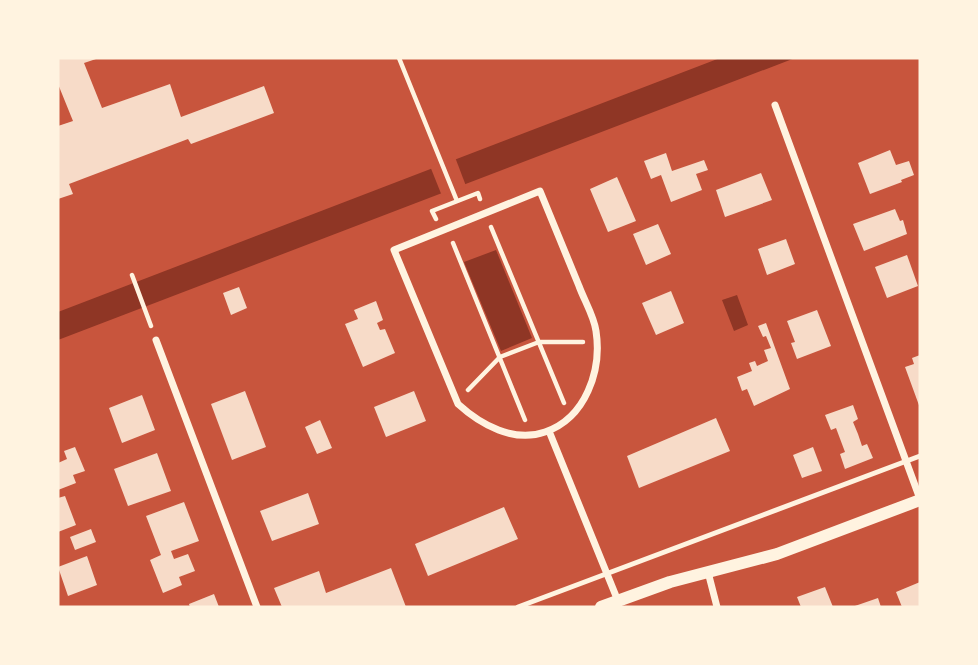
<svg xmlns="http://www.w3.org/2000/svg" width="978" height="665" font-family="'Fira Sans Condensed',sans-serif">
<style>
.water{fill:#8f3625}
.pier{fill:#c8553d}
.building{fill:#f7dbc8}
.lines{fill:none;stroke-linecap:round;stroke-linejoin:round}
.path{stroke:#fff3e0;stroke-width:4.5}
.service{stroke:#fff3e0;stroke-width:5}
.minor{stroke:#fff3e0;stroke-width:7}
.tertiary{stroke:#fff3e0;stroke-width:12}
</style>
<rect width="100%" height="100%" fill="#c8553d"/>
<path class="water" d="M 720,58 L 795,58 L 58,340 L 58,312 Z
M 496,250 L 532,338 L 501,351 L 464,262 Z
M 737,295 L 748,325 L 734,331 L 722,300 Z"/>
<path class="pier" d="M 455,157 L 466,186 L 442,196 L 430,166 Z"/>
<path class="building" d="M 58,58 L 99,58 L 84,63 L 102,108 L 170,84 L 181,117 L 264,86 L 274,113 L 191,144 L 188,139 L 69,184 L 73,194 L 58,199 L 58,126 L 73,121 L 58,84 Z
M 890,150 L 896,165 L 909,161 L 914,175 L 901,180 L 902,182 L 870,194 L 858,163 Z
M 666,153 L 672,171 L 704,160 L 708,170 L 696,174 L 702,190 L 671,202 L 661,175 L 651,179 L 644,161 Z
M 761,173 L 772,200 L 725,217 L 716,190 Z
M 617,177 L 636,221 L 608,232 L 590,189 Z
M 895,209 L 900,221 L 903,220 L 907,234 L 864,251 L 853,224 Z
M 658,224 L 671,254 L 646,265 L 633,234 Z
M 786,239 L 795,264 L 767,275 L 758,249 Z
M 907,255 L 918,286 L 887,298 L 875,267 Z
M 239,287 L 247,308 L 231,315 L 223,293 Z
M 671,291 L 684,323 L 656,335 L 642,303 Z
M 376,301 L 383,320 L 377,323 L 380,330 L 385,329 L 395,353 L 363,367 L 345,324 L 358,319 L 354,310 Z
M 817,310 L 831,346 L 797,359 L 791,343 L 795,342 L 787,321 Z
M 766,323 L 790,389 L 754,406 L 747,389 L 742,391 L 737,377 L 752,371 L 749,363 L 755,361 L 757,366 L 768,361 L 764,350 L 771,348 L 766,336 L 763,337 L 758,326 Z
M 920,355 L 920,408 L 905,367 L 914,364 L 912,358 Z
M 245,391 L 266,447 L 232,460 L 211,404 Z
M 414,391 L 426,421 L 386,437 L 374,407 Z
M 142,395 L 155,430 L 122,443 L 109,408 Z
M 853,405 L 858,419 L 853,422 L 858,434 L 862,446 L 867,444 L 873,458 L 845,469 L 840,454 L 845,452 L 836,428 L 831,430 L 825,415 Z
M 716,418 L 730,451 L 639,488 L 627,456 Z
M 320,420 L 332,448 L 317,454 L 305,427 Z
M 75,447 L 85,471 L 73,475 L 76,483 L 58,490 L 58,463 L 67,459 L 64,451 Z
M 813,447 L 822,471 L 802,478 L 793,455 Z
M 157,453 L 171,491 L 128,506 L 114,469 Z
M 308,493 L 319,524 L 272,541 L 260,511 Z
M 65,496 L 76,525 L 58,532 L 58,498 Z
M 184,502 L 199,541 L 171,551 L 174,559 L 188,554 L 195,571 L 179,577 L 182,585 L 163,593 L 150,560 L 161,555 L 146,516 Z
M 504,507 L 518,539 L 428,576 L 415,544 Z
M 91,529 L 96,542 L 75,550 L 70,537 Z
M 87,556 L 97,585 L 68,596 L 58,567 Z
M 391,568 L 406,607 L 282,607 L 274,588 L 319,571 L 326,593 Z
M 920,582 L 920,607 L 902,607 L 896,592 Z
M 825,587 L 833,607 L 801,607 L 797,597 Z
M 214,594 L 219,607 L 190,607 L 189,604 Z
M 878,598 L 881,607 L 852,607 Z"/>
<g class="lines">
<path class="path" d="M 399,58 L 457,201
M 436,219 L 432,211 L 478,193 L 480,199
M 491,227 L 564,403
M 453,243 L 525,420
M 132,275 L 151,326
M 468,390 L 500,357 L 539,342 L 583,342"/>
<path class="service" d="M 518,607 L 920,456"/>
<path class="minor" d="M 775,105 L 920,499
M 540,191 C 553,223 566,254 579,286 C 584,300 594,316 596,331 C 602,370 586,418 545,432 C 514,443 481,425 458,404 L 394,250 Z
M 156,340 L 257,607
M 549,431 L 618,601
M 708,572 L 717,607"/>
<path class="tertiary" d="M 601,607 L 670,582 L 777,554 L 920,500"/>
</g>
<rect width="978" height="665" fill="none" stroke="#fff3e0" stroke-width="119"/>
</svg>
